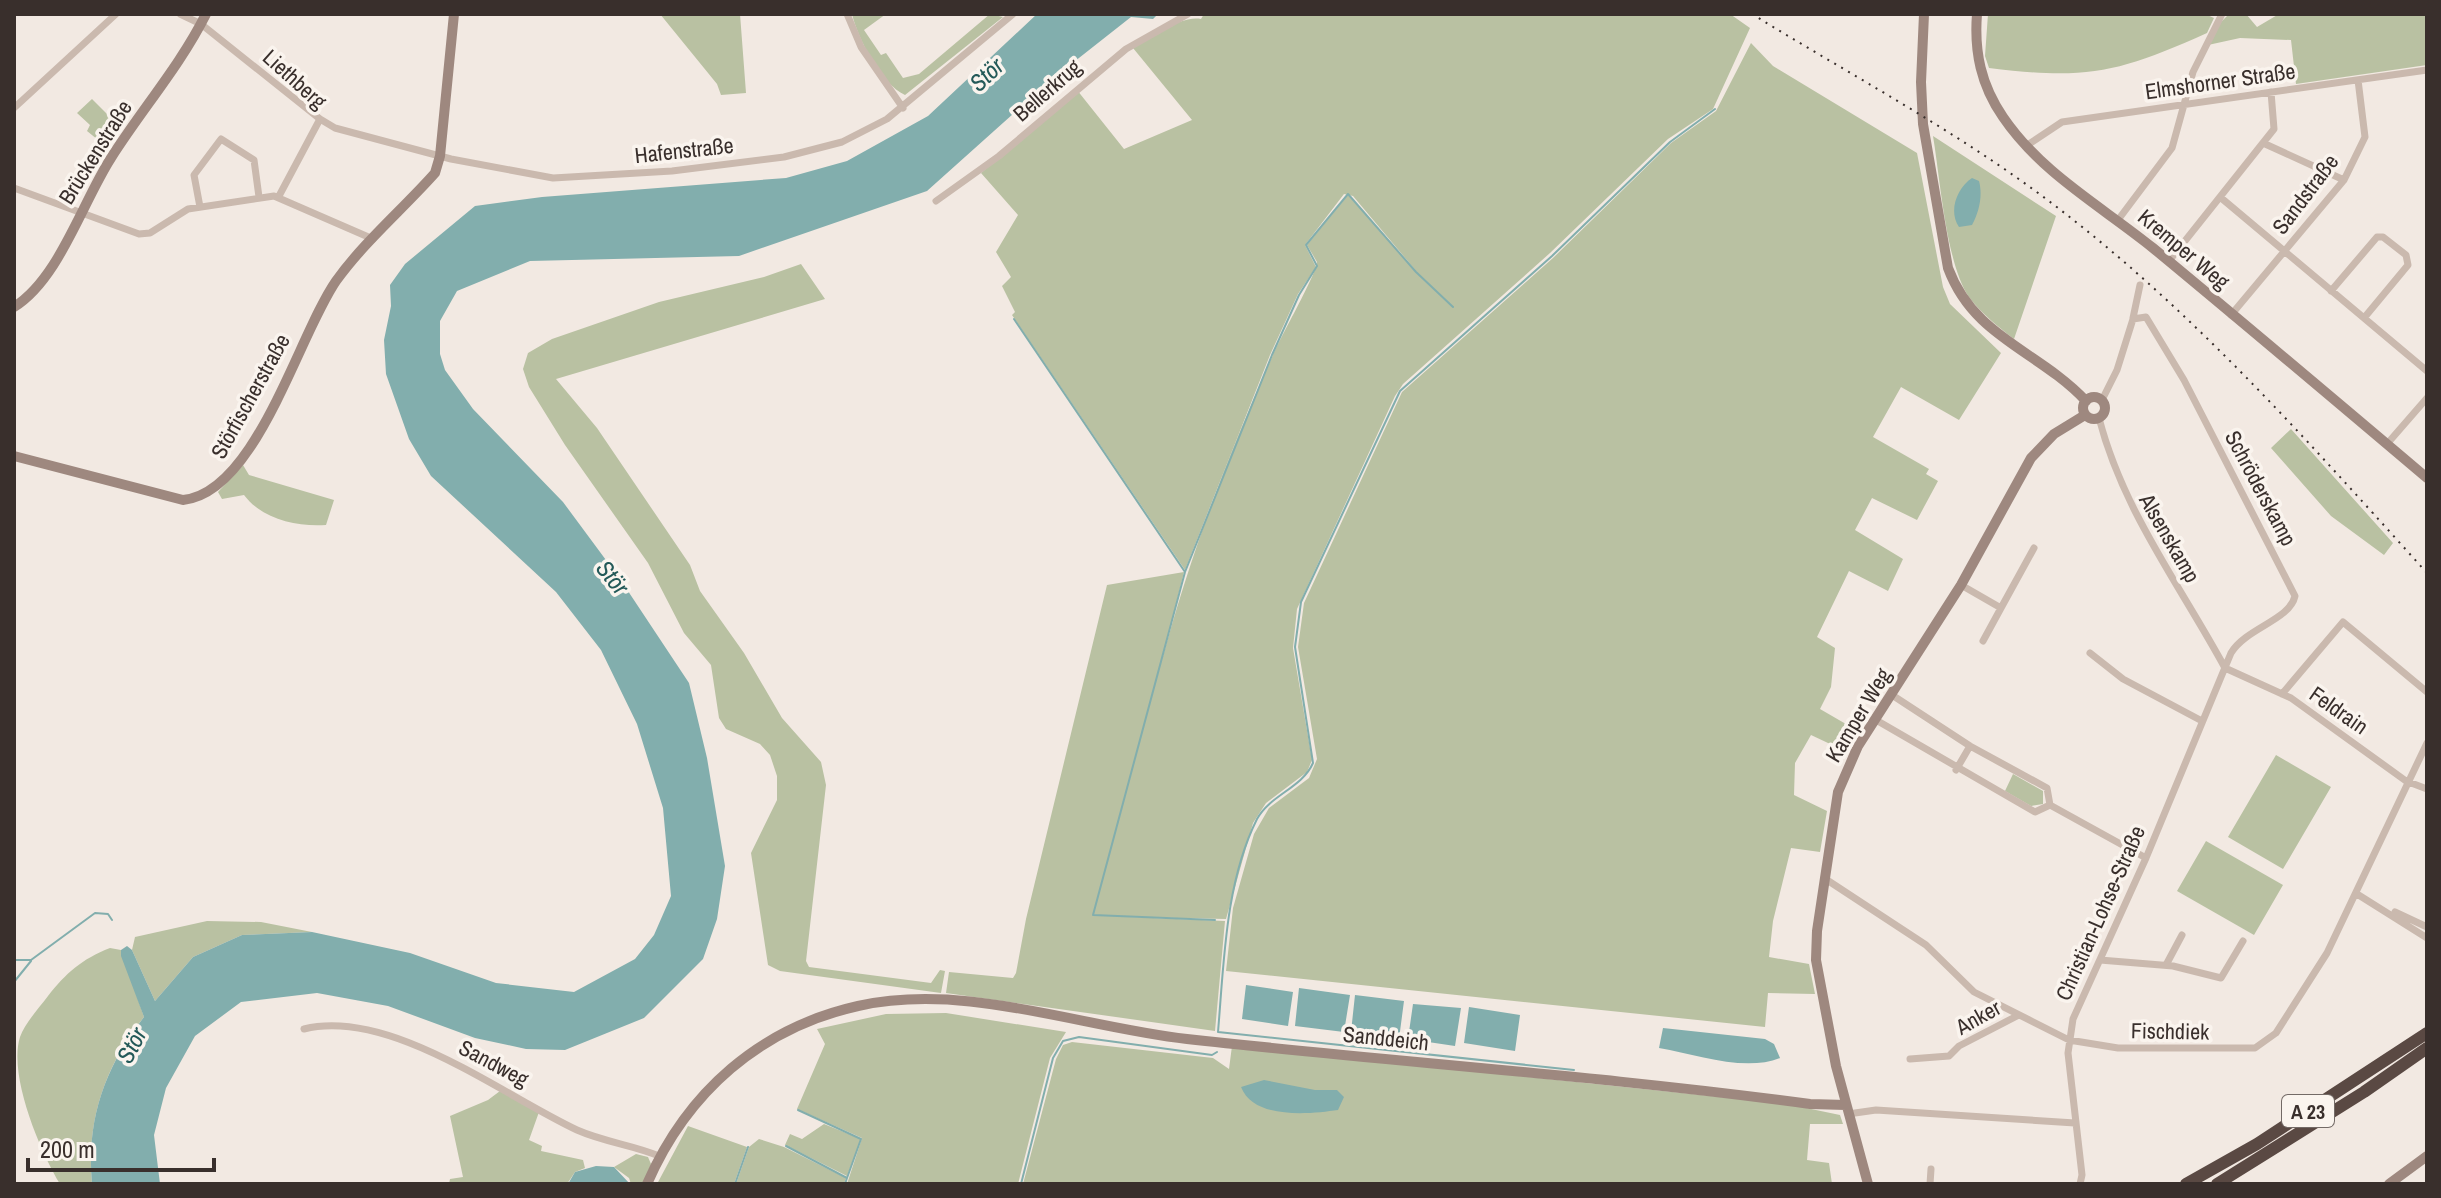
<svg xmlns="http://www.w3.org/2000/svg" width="2441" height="1198" font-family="'Archivo Narrow',sans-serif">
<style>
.green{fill:#b9c1a2}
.water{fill:#82aead}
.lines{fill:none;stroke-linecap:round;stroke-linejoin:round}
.stream{stroke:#82aead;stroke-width:2}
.street{stroke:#cab9ae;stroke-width:7}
.secondary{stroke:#9e887f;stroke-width:10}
.highway{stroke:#5a4943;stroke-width:12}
.rail{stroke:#392f2c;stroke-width:2;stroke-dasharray:2 6;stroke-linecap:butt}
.labels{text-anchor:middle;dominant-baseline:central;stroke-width:7;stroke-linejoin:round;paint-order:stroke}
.shield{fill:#faf4ee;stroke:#736a66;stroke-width:2}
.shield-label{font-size:20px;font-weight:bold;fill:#392f2c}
.street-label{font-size:22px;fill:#392f2c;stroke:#faf4ee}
.water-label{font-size:24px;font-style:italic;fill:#235958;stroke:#faf4ee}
</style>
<rect width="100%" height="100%" fill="#f2e9e2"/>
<path class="green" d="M 660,14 L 740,14 L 746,93 L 721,95 L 717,84 Z
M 852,14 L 886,14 L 864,30 L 881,55 L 886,53 L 903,78 L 919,74 L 990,14 L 1003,17 L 905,95 C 881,84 858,39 852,14 Z
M 1204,14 L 1730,14 L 1750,28 L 1713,109 L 1668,139 L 1550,253 L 1403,384 L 1395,396 L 1297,609 L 1293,648 L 1312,760 L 1307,772 L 1266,803 L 1253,823 L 1226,919 L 1129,917 L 1225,921 L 1215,1031 L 946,993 L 949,972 L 1013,978 L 1016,973 L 1026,919 L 1107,585 L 1184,572 L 1161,664 C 1189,558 1228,455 1273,355 C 1280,338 1317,273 1317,262 L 1307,245 L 1348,195 L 1417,272 L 1353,196 L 1344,194 L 1305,245 L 1316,267 L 1298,294 L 1270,355 L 1185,570 L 1012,315 L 1015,312 L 1002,286 L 1011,277 L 996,252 L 1018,215 L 981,173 L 1077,90 L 1124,149 L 1192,120 L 1133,48 C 1152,38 1180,15 1201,19 Z
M 1988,14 L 2205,14 L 2214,18 L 2207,33 C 2118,73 2087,80 1989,68 L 1985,56 Z
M 2229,14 L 2246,14 L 2257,27 L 2279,14 L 2427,14 L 2427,65 L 2296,84 L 2291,40 L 2240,38 L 2208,45 L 2217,26 Z
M 1751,43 L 1773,66 L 1917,153 L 1943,287 L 1950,304 L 2001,353 L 1959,420 L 1901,387 L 1873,437 L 1929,469 L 1926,474 L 1938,481 L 1917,520 L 1872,498 L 1855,530 L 1903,559 L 1888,591 L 1849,571 L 1817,637 L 1835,648 L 1831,687 L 1820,709 L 1858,731 L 1845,751 L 1811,735 L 1795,763 L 1794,795 L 1827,811 L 1820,852 L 1791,848 L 1773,921 L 1769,957 L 1809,964 L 1815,994 L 1768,993 L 1765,1027 L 1226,971 L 1233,908 L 1254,834 L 1269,808 L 1309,778 L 1317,759 L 1298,647 L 1304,603 L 1402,392 L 1553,258 L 1671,143 L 1716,111 Z
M 92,99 L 121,128 L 108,148 L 87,131 L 90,125 L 77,113 Z
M 1933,136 L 2056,216 L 2014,339 C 1997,326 1982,314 1969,297 C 1946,264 1940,177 1933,136 Z
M 801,264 L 825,299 L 556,379 L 597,428 L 690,565 L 700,591 L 744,653 L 782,718 L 821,762 L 826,785 L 806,961 L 809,967 L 931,983 L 940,970 L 945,971 L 941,993 L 780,971 L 768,965 L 751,853 L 777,800 L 777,776 L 770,755 L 760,744 L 726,729 L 719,718 L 711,665 L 684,633 L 648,563 L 565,445 L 529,387 L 523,369 L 528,353 L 552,339 L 659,302 L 764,277 Z
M 2291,429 L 2393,543 L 2384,555 L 2331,516 L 2271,448 Z
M 243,465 L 249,475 L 334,500 L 326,525 C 296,527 262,519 244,495 L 222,499 L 218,492 Z
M 2276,755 L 2331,787 L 2283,869 L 2228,837 Z
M 2013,774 L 2043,791 L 2043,804 L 2031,806 L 2005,791 Z
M 2206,841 L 2283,885 L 2254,935 L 2177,891 Z
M 207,921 L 261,922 L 312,932 L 242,935 L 193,957 L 155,1001 L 132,950 L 135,937 Z
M 110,948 L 121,950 L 144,1017 C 105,1066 86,1120 92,1184 L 60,1184 C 40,1151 8,1075 20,1037 C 25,1023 39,1008 48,996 C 66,973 82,959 110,948 Z
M 946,1013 L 1066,1032 L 1050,1058 L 1018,1184 L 847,1184 L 862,1138 L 797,1109 L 825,1044 L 817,1029 L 886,1014 Z
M 1072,1042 L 1213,1058 L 1229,1069 L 1232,1046 L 1787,1104 L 1840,1115 L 1843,1124 L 1810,1124 L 1807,1160 L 1829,1163 L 1832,1184 L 1023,1184 L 1056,1059 L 1063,1045 Z
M 500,1091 L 539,1112 L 529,1140 L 542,1146 L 541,1151 L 583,1160 L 585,1168 L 575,1172 L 567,1184 L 449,1184 L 450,1179 L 463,1177 L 450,1116 L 488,1100 Z
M 824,1124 L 861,1139 L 847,1176 L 785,1145 L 790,1134 L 802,1139 Z
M 688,1126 L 747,1147 L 734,1184 L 657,1184 Z
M 759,1139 L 784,1147 L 846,1178 L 844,1184 L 736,1184 L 749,1147 Z
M 636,1154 L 648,1157 L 651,1164 L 643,1184 L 631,1184 L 629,1178 L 614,1167 Z"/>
<path class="water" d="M 1037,14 L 1158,14 L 1153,19 L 1131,17 L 1051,80 L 927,191 L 739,256 L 530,261 L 457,291 L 440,321 L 440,354 L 445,370 L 473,409 L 563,502 L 620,579 L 689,683 L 707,758 L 725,866 L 717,919 L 703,959 L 644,1018 L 565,1050 L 526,1049 L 475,1038 L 388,1006 L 317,993 L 241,1002 L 195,1036 L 166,1088 L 154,1135 L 160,1184 L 92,1184 C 86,1119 105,1067 144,1017 L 121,956 L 121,950 L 127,946 L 132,950 L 155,1001 L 193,957 L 242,935 L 312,932 L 410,953 L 496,983 L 574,992 L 635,959 L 654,935 L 671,896 L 663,808 L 637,724 L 601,650 L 556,592 L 431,476 L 409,439 L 386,374 L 384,340 L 391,306 L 390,285 L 405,264 L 475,206 L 542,197 L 786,178 L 847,161 L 928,116 Z
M 1972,178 L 1979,181 C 1983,196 1979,212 1972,225 L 1959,227 C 1948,211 1957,188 1972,178 Z
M 1246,985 L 1293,992 L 1288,1026 L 1242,1019 Z
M 1299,988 L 1350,995 L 1344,1032 L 1295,1026 Z
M 1355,995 L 1404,1001 L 1399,1039 L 1351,1032 Z
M 1413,1004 L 1461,1008 L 1455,1046 L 1408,1039 Z
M 1469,1007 L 1520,1015 L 1515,1051 L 1464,1043 Z
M 1663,1028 L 1765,1039 L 1774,1044 L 1780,1058 C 1745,1072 1698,1055 1659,1048 Z
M 1264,1080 L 1315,1090 L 1337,1090 L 1344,1097 L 1338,1110 C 1310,1114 1254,1120 1241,1087 Z
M 596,1166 L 614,1167 L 630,1184 L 568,1184 L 575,1172 Z"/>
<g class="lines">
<path class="stream" d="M 1014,319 L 1185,572
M 1215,920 L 1093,915 L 1185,572 L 1272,355 L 1299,295 L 1317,266 L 1306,245 L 1348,194 L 1416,272 L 1453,307
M 14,960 L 31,960 L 95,913 L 108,914 L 112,920
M 14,982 L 31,961
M 1574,1070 L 1218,1032 C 1224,963 1225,883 1257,819 C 1270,795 1302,788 1313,763 L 1295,647 L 1301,602 L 1400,391 L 1552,256 L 1670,142 L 1715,109
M 798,1110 L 861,1139 L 847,1178
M 786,1146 L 847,1178 L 845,1184
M 735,1184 L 748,1147
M 1021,1184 L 1053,1058 L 1063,1041 L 1079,1037 L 1212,1055 L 1217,1052"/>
<path class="street" d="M 180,14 L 201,24 L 320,119 L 279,196
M 847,14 L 861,47 L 903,108
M 14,108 L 116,14
M 320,119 L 335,128 L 451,159 L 553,178 L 672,171 L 784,157 L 842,142 L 887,119 L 1013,14
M 2263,143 L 2344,180
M 2026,146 L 2062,122 L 2427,70
M 14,188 L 139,234 L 150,233 L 188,209 L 274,196 L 373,239
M 2220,197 L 2427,371
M 936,201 L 999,156 L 1126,49 L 1188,14
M 200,207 L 194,175 L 221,139 L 254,160 L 259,197
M 2118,220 L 2172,148 L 2193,72 L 2222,14
M 2169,261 L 2274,129 L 2271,92
M 2331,291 L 2377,237 L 2383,237 L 2406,255 L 2408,265 L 2364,318
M 2231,315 L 2344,180 L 2365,137 L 2358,80
M 2133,318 L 2140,285
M 2099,418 C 2123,511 2180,585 2225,668
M 2387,444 L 2427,398
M 1961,585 L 2001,608 L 2034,548
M 1983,641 L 2001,608
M 2090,653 L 2123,679 L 2202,721
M 2225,668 L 2291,698 L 2406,781 L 2427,789
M 2282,694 L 2343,622 L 2427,692
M 1876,720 L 2035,812 L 2050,805 L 2047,788 L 1970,746 L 1892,695
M 1956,770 L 1970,746
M 2050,805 L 2146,858
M 1824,878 L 1926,945 L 1974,992 L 2069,1040 L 2118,1048 L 2255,1048 L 2276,1033 L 2327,953 L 2427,743
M 2357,894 L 2427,938
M 2395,912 L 2427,927
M 2100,960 L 2173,966 L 2221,978 L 2243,941
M 2166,965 L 2182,935
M 304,1029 C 390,1008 502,1095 577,1130 C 604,1142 633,1145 659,1156
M 1910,1059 L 1949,1056 L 1959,1046 L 2017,1016
M 1848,1114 L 1876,1110 L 2075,1123
M 1930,1184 L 1931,1169
M 2080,1184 L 2082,1175 L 2068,1053 L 2073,1019 L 2146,858 L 2231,653 C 2246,628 2290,620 2295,596 L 2184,380 L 2146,317 L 2133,319 L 2117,370 L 2102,400"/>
<path class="secondary" d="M 1924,14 L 1921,82 L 1923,124 L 1948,268 C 1974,338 2038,350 2086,401
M 1977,14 C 1974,52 1981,85 2003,117 C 2041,173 2101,206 2153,248 C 2245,324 2336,401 2427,478
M 14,307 C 59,279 82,203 111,158 C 142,109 180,66 206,14
M2083 408a11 11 0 1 1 22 0a11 11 0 1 1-22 0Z
M 14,456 L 183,500 C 256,493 298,336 336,281 C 364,242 403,209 435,173 L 440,156 L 454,14
M 647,1184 C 687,1092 760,1028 858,1006 C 966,982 1080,1027 1187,1039 C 1395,1062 1603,1076 1810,1104 L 1846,1105
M 1868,1184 L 1836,1066 L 1816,960 L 1817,931 L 1838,792 L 1858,746 L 1961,585 L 2031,458 L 2054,434 L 2085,415
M 2389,1184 L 2427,1156"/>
<path class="highway" d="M 2186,1184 L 2257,1144 L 2427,1033
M 2217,1184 L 2364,1092 L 2427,1048"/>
<path class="rail" d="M 1752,14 C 1846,72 1945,125 2034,190 C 2183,299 2304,437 2427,573"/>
</g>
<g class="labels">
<rect class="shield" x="2282" y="1095" width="52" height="32" rx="6"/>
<g class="shield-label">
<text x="2308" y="1111">A 23</text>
</g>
<g class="street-label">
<text transform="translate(295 79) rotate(42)">Liethberg</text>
<text transform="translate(2220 81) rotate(-8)">Elmshorner Straße</text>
<text transform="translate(1047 90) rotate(-41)">Bellerkrug</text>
<text transform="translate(684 150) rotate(-6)">Hafenstraße</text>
<text transform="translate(95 152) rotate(-58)">Brückenstraße</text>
<text transform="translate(2305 194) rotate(-53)">Sandstraße</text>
<text transform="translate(2184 249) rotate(40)">Kremper Weg</text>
<text transform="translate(250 396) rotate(-61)">Störfischerstraße</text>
<text transform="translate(2261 488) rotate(62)">Schröderskamp</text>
<text transform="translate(2170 538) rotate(60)">Alsenskamp</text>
<text transform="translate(2339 710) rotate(35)">Feldrain</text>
<text transform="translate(1858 715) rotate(-59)">Kamper Weg</text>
<text transform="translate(2100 913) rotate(-66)">Christian-Lohse-Straße</text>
<text transform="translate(1978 1017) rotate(-29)">Anker</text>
<text transform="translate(2170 1031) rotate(1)">Fischdiek</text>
<text transform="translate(1386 1038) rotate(6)">Sanddeich</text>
<text transform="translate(494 1063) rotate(28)">Sandweg</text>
</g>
<g class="water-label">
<text transform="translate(986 74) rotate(-43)">Stör</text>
<text transform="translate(613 577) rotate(51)">Stör</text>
<text transform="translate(131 1045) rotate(-62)">Stör</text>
</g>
</g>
<rect width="2441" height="1198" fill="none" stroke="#392f2c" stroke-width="32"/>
<path d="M28 1158v12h186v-12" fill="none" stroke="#392f2c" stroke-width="4"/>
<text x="40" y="1158" font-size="24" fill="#392f2c" stroke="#faf4ee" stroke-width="6" paint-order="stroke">200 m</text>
</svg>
